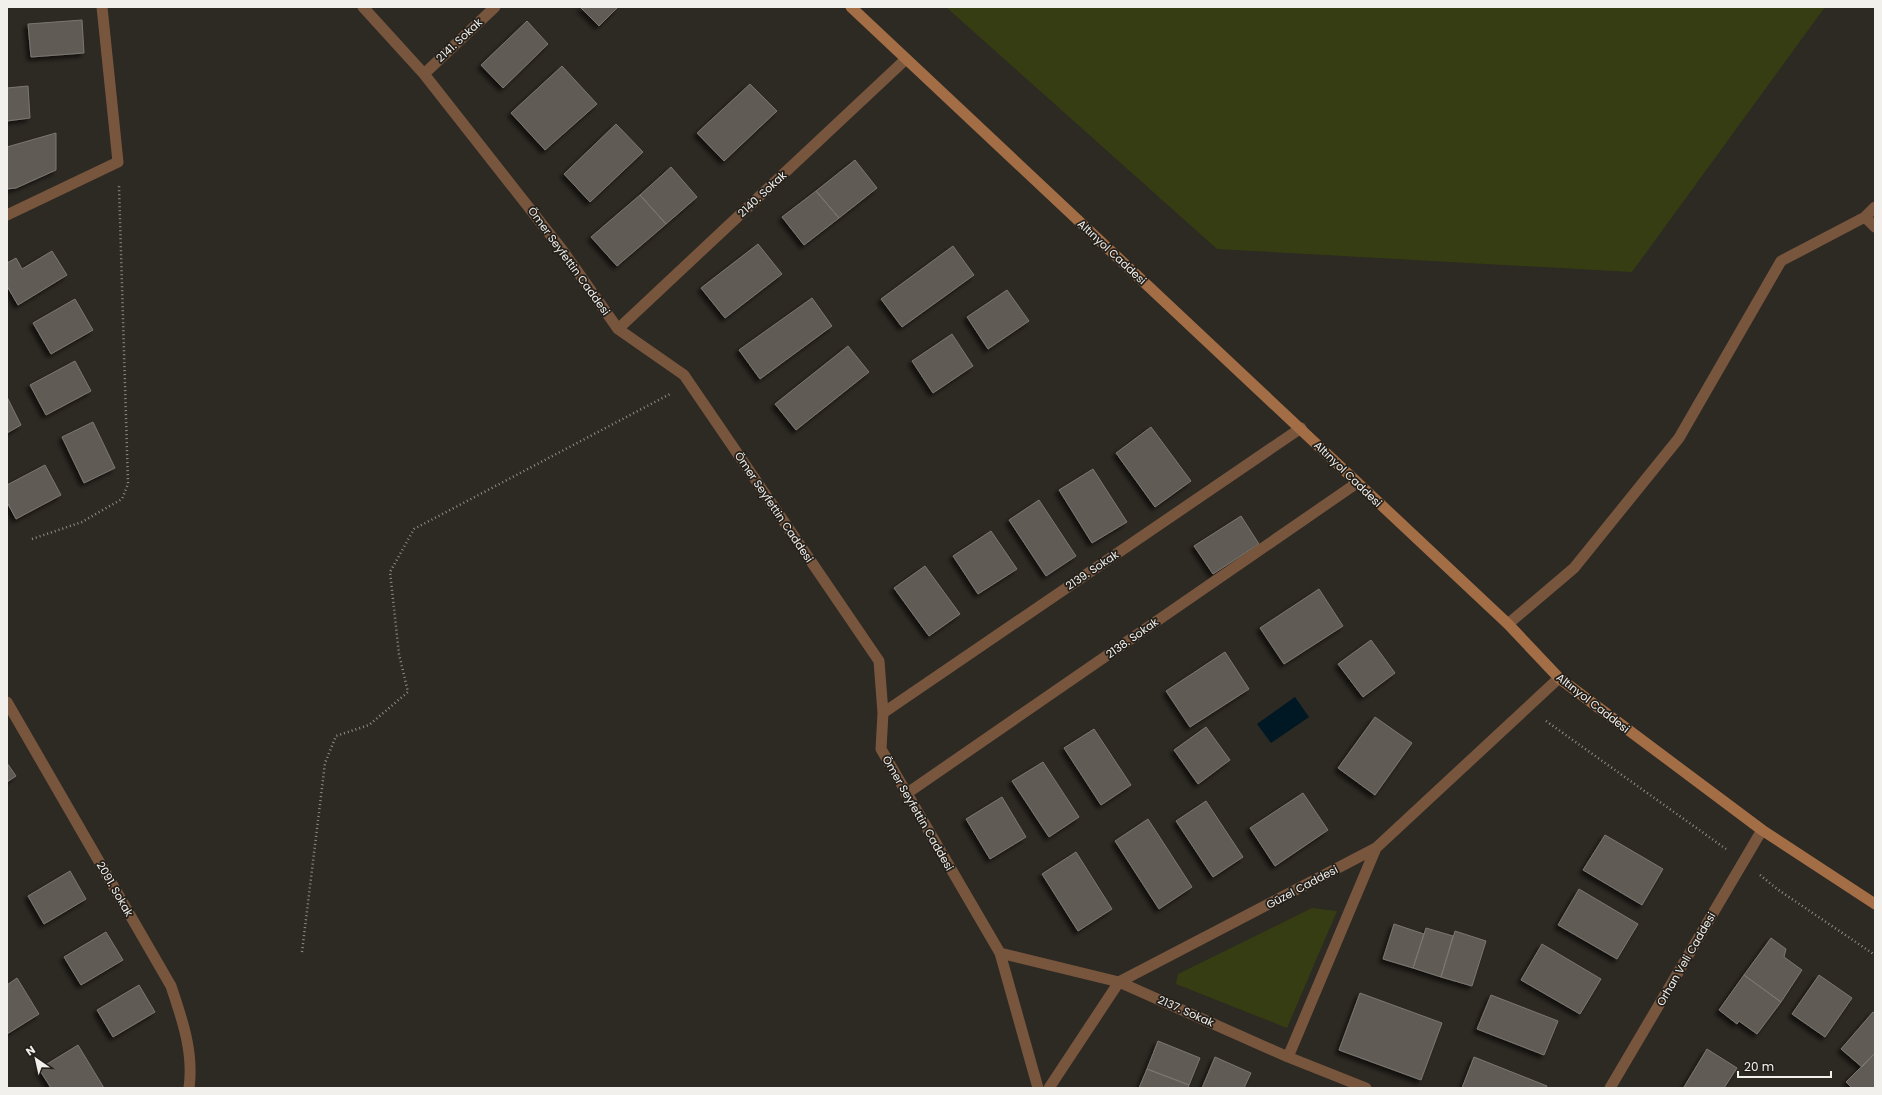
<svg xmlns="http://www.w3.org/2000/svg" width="1882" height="1095" font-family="Poppins,sans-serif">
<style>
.green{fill:#373d12}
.water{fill:#001823}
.building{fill:#605c55;stroke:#7c7771;filter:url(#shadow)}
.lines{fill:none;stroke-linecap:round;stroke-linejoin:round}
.path{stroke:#918e89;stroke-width:2.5;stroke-dasharray:1 3;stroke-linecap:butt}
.minor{stroke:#78563e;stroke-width:11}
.secondary{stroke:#a36e46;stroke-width:11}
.labels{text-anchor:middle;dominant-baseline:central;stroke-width:3.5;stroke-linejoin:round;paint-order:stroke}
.street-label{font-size:11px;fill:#f2f0ec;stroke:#231f1a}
</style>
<defs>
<filter id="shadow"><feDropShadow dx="-3.5" dy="3.5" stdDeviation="2" flood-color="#0009"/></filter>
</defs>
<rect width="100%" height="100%" fill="#2d2923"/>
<path class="green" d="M 946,7 L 1825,7 L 1632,272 L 1217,249 Z
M 1312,908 L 1337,911 L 1287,1028 L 1176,984 L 1178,974 Z"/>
<path class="water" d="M 1295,697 L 1309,717 L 1271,743 L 1257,724 Z"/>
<path class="building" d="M 580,7 L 618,7 L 599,26 Z
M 82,20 L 84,53 L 31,57 L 28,24 Z
M 527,21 L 548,44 L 503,88 L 481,65 Z
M 562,66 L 597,104 L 545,150 L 511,113 Z
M 750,84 L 777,111 L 724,161 L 697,133 Z
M 28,86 L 30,118 L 7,121 L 7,88 Z
M 616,124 L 643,152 L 590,202 L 564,174 Z
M 56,133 L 56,170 L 16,188 L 7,189 L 7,147 Z
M 855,160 L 877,188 L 839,218 L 816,191 Z
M 671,167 L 697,197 L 666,224 L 640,195 Z
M 816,191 L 839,218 L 804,245 L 782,217 Z
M 640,195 L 666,224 L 617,266 L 591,237 Z
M 758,244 L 782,274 L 725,318 L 701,288 Z
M 953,246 L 974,275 L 902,327 L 881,299 Z
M 52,251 L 67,275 L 18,305 L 7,286 L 7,263 L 16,258 L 22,269 Z
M 1007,290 L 1029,321 L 988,349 L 967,317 Z
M 812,298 L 832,326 L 760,379 L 739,350 Z
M 75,299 L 93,330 L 51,354 L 33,323 Z
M 952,334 L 973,366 L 933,393 L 912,361 Z
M 848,346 L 869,372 L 796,430 L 775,404 Z
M 75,361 L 91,391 L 46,415 L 30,385 Z
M 7,397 L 21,425 L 7,433 Z
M 93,422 L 115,468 L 84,483 L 62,437 Z
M 1151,427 L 1191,481 L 1155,507 L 1116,453 Z
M 45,465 L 61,495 L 16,519 L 7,502 L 7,485 Z
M 1093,469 L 1127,522 L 1092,543 L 1059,490 Z
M 1039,500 L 1076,556 L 1046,576 L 1009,520 Z
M 1241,516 L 1259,544 L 1213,574 L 1194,546 Z
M 991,531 L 1017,569 L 978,594 L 953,556 Z
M 925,566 L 960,614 L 929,636 L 894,588 Z
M 1319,589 L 1343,626 L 1284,664 L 1260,628 Z
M 1371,640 L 1395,673 L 1363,697 L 1338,664 Z
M 1225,652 L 1249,689 L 1190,727 L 1166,691 Z
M 1375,717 L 1412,743 L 1375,795 L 1338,768 Z
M 1206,727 L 1230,760 L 1198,784 L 1174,750 Z
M 1094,729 L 1131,785 L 1101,805 L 1064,748 Z
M 1043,762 L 1079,817 L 1049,837 L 1012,781 Z
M 7,763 L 16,776 L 7,782 Z
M 1303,793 L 1328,830 L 1275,866 L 1250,828 Z
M 1002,797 L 1026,837 L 990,859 L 966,819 Z
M 1206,801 L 1243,857 L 1213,877 L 1176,821 Z
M 1148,819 L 1192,887 L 1159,909 L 1115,841 Z
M 1605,835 L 1663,869 L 1642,905 L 1583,870 Z
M 1076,852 L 1112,909 L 1078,931 L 1042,874 Z
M 70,871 L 86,899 L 44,924 L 28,896 Z
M 1579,889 L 1638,924 L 1617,959 L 1558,925 Z
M 1394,924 L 1424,934 L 1413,968 L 1383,959 Z
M 1426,928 L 1453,936 L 1441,977 L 1413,968 Z
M 1455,931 L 1486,941 L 1472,986 L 1441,977 Z
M 106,932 L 123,960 L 81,985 L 64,957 Z
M 1771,938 L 1786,949 L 1784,957 L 1802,970 L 1781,1002 L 1744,975 Z
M 1542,944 L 1601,979 L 1580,1014 L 1521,980 Z
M 1744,975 L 1781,1002 L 1757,1034 L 1739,1021 L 1737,1024 L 1719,1010 Z
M 1819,975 L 1852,998 L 1825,1037 L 1792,1014 Z
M 17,978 L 39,1014 L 7,1034 L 7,985 Z
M 139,985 L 155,1012 L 113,1037 L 97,1010 Z
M 1360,993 L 1442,1023 L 1421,1080 L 1339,1050 Z
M 1491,995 L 1558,1021 L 1544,1055 L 1477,1029 Z
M 1873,1012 L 1875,1013 L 1875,1053 L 1862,1067 L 1841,1049 Z
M 1158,1041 L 1200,1058 L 1189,1085 L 1147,1069 Z
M 78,1045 L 104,1088 L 51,1088 L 39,1069 Z
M 1707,1049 L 1737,1068 L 1724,1088 L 1686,1088 L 1684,1087 Z
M 1875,1053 L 1875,1088 L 1852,1088 L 1846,1082 Z
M 1215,1057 L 1251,1073 L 1244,1088 L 1202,1088 Z
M 1474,1057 L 1547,1086 L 1546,1088 L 1462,1088 Z
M 1147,1069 L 1189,1085 L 1188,1088 L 1139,1088 Z"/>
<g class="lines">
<path class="path" d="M 32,539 L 82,522 L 122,499 L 128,484 L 119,186
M 1546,721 L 1726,849
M 1760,875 L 1777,889 L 1875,955
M 302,952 L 325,763 L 336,736 L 369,725 L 408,692 L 399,654 L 390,572 L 414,529 L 670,394"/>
<path class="minor" d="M 363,7 L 424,74 L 563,251 L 618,329 L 684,375 L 879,661 L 883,713 L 881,749 L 1000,953 L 1038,1088
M 424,74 L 495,7
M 7,215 L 118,162 L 102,7
M 1865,217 L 1875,207
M 618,329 L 906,59
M 1508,624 L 1574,568 L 1679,438 L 1781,261 L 1865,217 L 1875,227
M 7,702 L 171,986 C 182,1019 194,1052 189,1088
M 883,713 L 1301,428
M 906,794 L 1357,483
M 1000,953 L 1119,982 L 1288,1057 L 1366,1088
M 1288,1057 L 1376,848
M 1049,1088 L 1119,982 L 1376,848 L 1559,678
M 1610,1088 L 1762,830"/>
<path class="secondary" d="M 851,7 L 1508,624 L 1559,678 L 1762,830 L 1875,904"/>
</g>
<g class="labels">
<g class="street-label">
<text transform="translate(459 40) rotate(-43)">2141. Sokak</text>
<text transform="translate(762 194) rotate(-43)">2140. Sokak</text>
<text transform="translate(1112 252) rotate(43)">Altınyol Caddesi</text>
<text transform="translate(569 261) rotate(54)">Ömer Seyfettin Caddesi</text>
<text transform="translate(1348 474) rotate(44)">Altınyol Caddesi</text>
<text transform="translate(774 507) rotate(56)">Ömer Seyfettin Caddesi</text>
<text transform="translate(1092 570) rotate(-34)">2139. Sokak</text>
<text transform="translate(1132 638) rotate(-35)">2138. Sokak</text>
<text transform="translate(1593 703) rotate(38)">Altınyol Caddesi</text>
<text transform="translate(918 813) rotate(60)">Ömer Seyfettin Caddesi</text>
<text transform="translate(1302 887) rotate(-28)">Güzel Caddesi</text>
<text transform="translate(115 889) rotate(60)">2091. Sokak</text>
<text transform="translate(1686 959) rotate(-60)">Orhan Veli Caddesi</text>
<text transform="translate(1186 1011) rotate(24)">2137. Sokak</text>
</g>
</g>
<rect width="1882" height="1095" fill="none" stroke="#f2f0ec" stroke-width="16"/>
<g transform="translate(36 1059) rotate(326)" stroke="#231f1a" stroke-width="3" paint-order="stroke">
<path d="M0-3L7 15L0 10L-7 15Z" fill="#f2f0ec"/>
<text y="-6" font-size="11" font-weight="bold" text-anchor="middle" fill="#f2f0ec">N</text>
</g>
<path d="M1738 1071v6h93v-6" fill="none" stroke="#f2f0ec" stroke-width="2"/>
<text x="1744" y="1071" font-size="12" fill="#f2f0ec" stroke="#231f1a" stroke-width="3" paint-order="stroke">20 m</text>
</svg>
